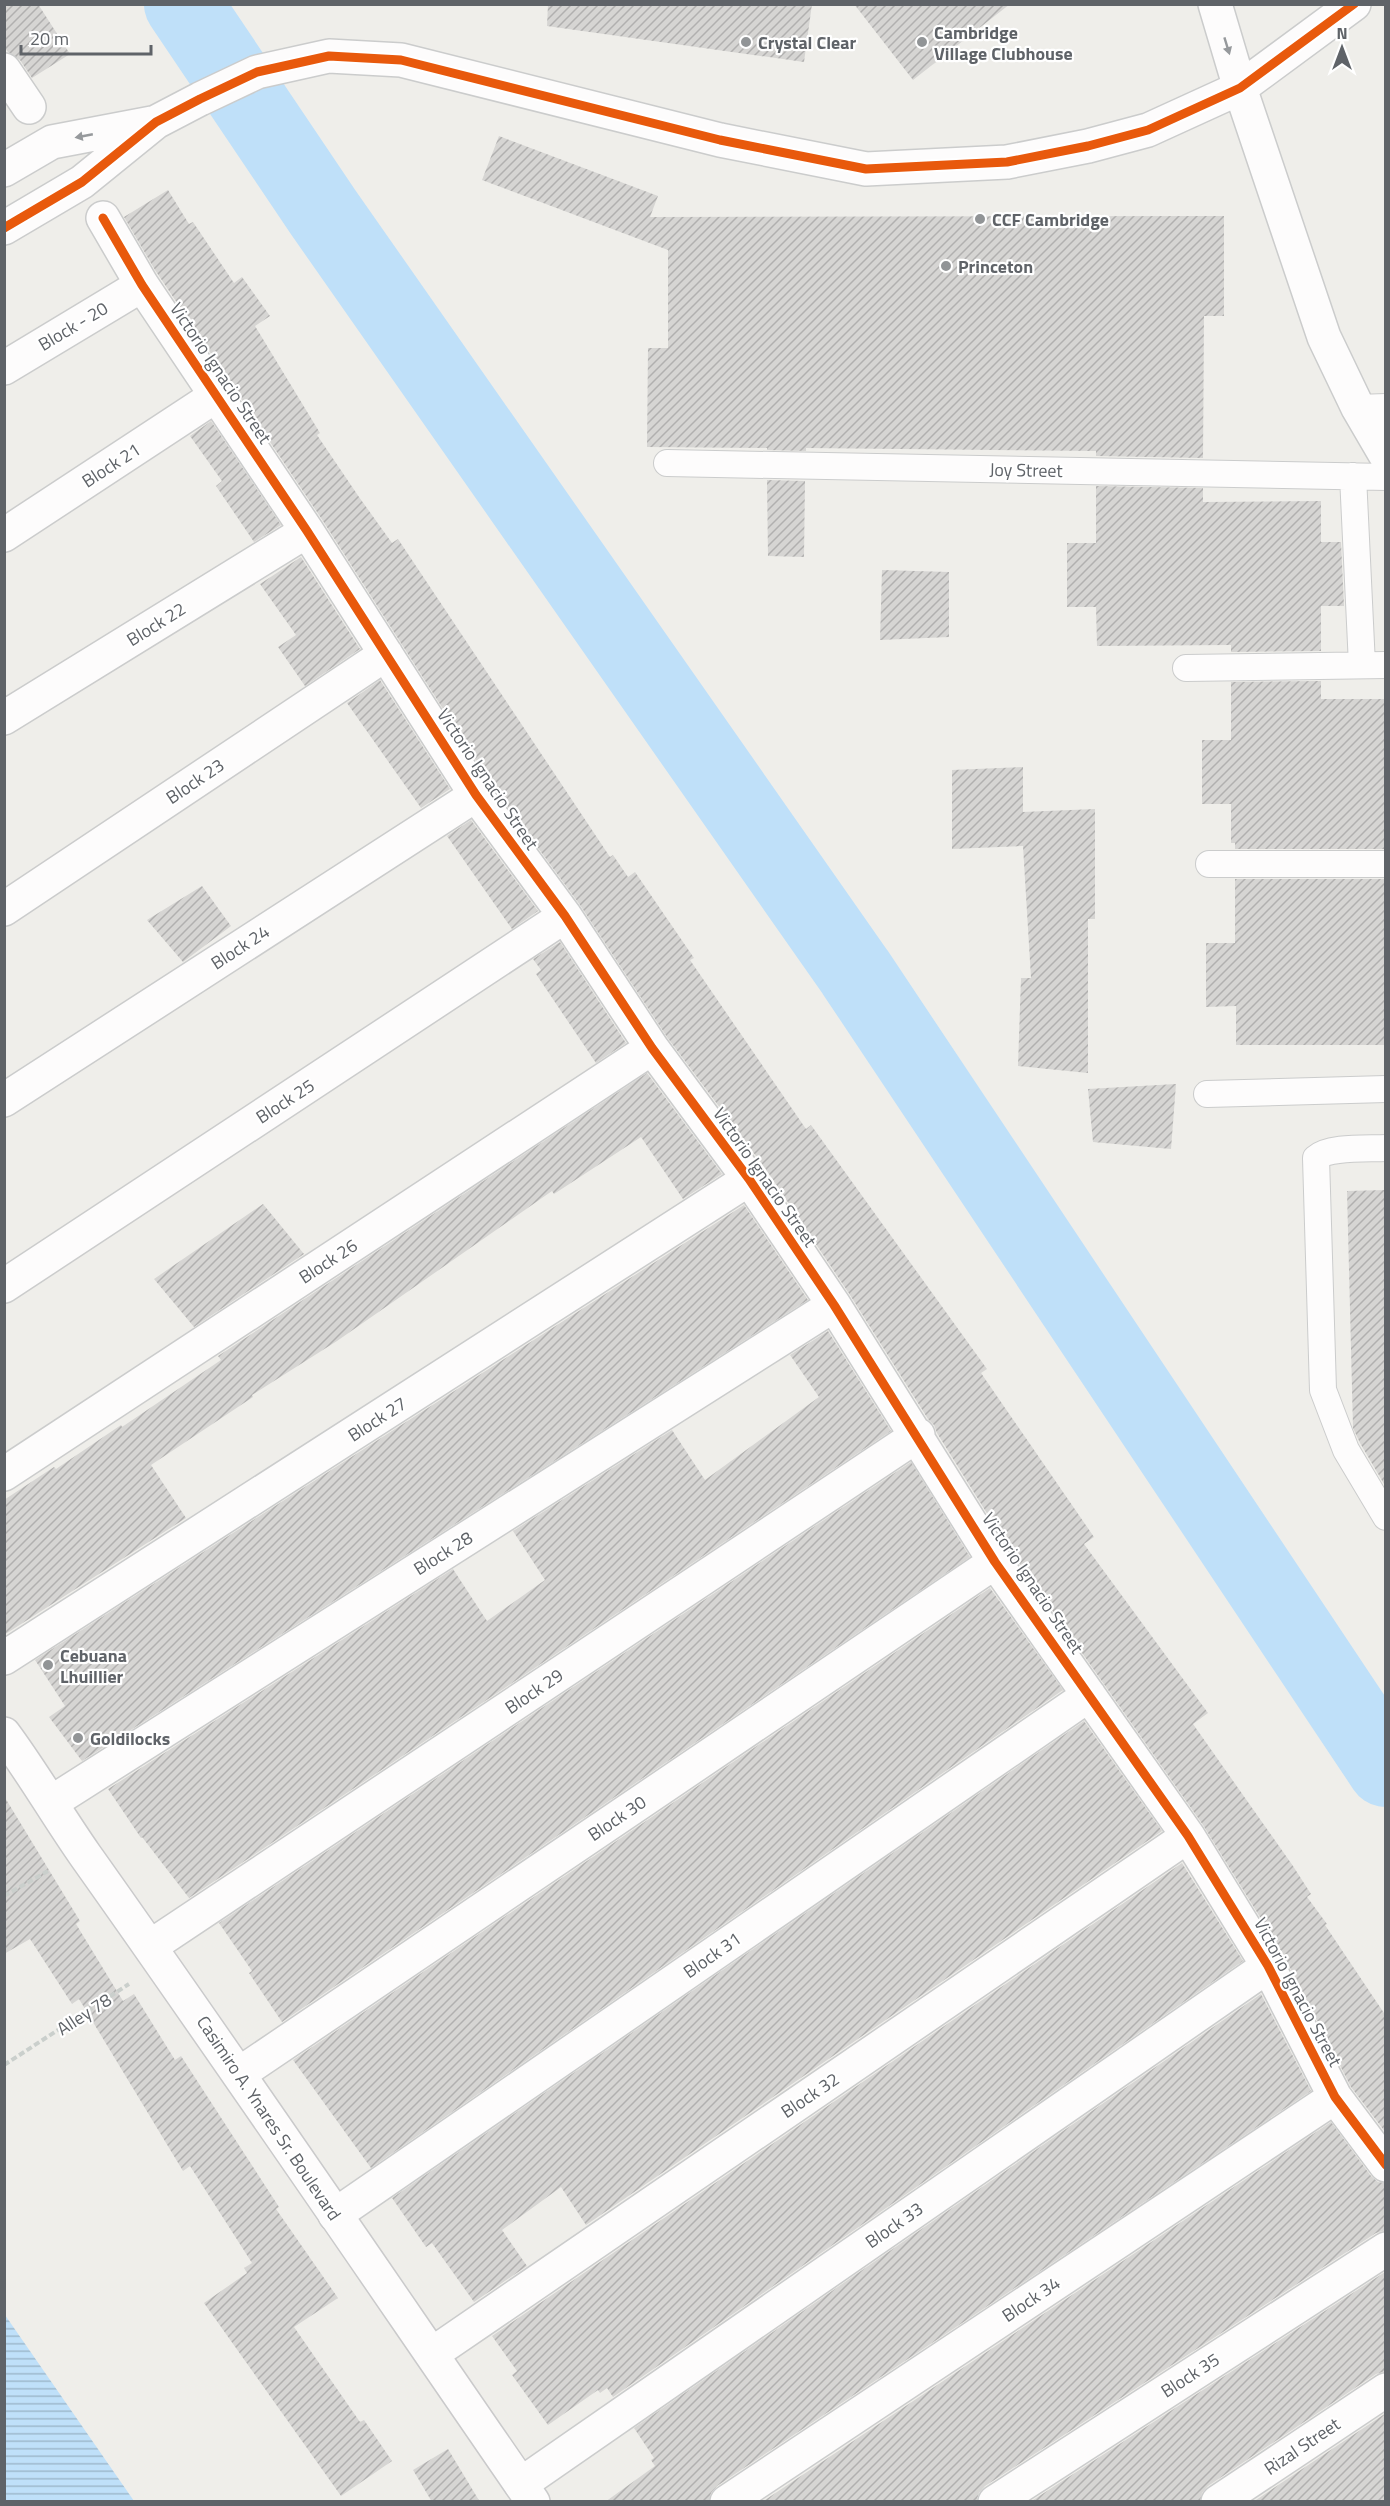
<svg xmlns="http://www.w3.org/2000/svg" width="1390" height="2506" font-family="'Titillium Web',sans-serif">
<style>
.water{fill:url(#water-rules)}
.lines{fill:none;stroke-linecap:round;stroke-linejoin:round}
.river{stroke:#bfe0f9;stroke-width:78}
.building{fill:url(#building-hatch)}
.lane-casing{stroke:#cbcccc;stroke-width:28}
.street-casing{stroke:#cbcccc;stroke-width:36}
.secondary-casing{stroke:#cacacb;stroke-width:36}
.path{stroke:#cacfcc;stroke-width:4;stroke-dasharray:6 3;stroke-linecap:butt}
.lane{stroke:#fdfcfc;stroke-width:26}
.street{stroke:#fdfcfc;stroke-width:33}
.secondary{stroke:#fdfcfc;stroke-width:33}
.cycleway-casing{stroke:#fff;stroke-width:13}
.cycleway{stroke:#e8590c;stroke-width:9}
.oneway{fill:#96999c}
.poi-dot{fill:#919496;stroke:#fff;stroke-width:2}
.labels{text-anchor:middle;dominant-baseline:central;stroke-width:4.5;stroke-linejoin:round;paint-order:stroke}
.poi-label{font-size:18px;font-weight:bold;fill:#5f6368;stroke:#fff;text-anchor:start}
.street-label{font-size:18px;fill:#5f6368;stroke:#fff}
</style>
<defs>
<pattern id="water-rules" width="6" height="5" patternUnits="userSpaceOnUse" patternTransform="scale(1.5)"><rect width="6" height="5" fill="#bfe0f9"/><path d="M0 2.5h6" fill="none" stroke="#9eb9cd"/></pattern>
<pattern id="building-hatch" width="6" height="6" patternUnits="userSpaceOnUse" patternTransform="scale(1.5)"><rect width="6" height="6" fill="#d6d5d3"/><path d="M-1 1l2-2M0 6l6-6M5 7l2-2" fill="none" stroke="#b1b0af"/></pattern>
</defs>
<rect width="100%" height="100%" fill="#efeeea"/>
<path class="water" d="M 5,2315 L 134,2501 L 5,2501 Z"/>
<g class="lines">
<path class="river" d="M 183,4 L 323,212 L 855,972 L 1386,1768"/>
</g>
<path class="building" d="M 4,4 L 38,4 L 70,54 L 32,78 L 20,60 L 8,52 L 4,47 Z
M 548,4 L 812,4 L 804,62 L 547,26 Z
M 854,4 L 1010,4 L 913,80 Z
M 499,136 L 658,196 L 650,217 L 1224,216 L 1224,316 L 1204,316 L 1203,458 L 1096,456 L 1096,451 L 806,448 L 806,451 L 767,450 L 767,448 L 647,447 L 648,348 L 668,348 L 668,250 L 482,180 Z
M 168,190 L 189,224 L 193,222 L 234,283 L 242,277 L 270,316 L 255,326 L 320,433 L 317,435 L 359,497 L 392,543 L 398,539 L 610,857 L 613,855 L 628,877 L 635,872 L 694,958 L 690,960 L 806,1129 L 811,1125 L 987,1369 L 981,1373 L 1094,1537 L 1084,1544 L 1208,1713 L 1193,1724 L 1293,1866 L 1311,1894 L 1307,1897 L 1327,1924 L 1325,1925 L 1386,2016 L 1386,2133 L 1351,2087 L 1284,1956 L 1203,1825 L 1011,1552 L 937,1433 L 934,1425 L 928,1419 L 850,1295 L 765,1168 L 667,1037 L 580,905 L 491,784 L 323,521 L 155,270 L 124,217 Z
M 211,421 L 281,525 L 254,542 L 216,486 L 222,481 L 190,436 Z
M 767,480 L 805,481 L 804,557 L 768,556 Z
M 1096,486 L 1203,488 L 1203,502 L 1321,501 L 1321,542 L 1341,542 L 1344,606 L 1321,606 L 1321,651 L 1231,652 L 1231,645 L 1097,646 L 1096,607 L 1067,607 L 1067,543 L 1096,543 Z
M 301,557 L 360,649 L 305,686 L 278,647 L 296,635 L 260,584 Z
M 882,570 L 949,572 L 949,637 L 880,640 Z
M 380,680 L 450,789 L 421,808 L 347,703 Z
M 1321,681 L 1321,699 L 1386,699 L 1386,849 L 1235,849 L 1235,843 L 1231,843 L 1231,804 L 1202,804 L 1202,740 L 1231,740 L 1231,682 Z
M 1023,767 L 1023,812 L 1095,809 L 1095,919 L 1088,919 L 1088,1073 L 1018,1066 L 1021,978 L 1031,978 L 1023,846 L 952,849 L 952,770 Z
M 471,820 L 538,911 L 512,929 L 447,836 Z
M 1235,879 L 1386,879 L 1386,1045 L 1236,1045 L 1236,1006 L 1206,1007 L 1206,943 L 1235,943 Z
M 202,886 L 231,926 L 183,962 L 147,920 Z
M 560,942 L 626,1043 L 596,1063 L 536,974 L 541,970 L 533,959 Z
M 647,1073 L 722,1174 L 683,1199 L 641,1137 L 554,1194 L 552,1191 L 337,1341 L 252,1395 L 253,1397 L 151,1465 L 186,1518 L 4,1635 L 4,1500 L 54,1467 L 56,1469 L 121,1425 L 122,1427 L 221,1360 L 218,1356 Z
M 1176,1084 L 1171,1149 L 1093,1142 L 1088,1089 Z
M 1386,1190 L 1386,1484 L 1384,1484 L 1360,1443 L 1353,1428 L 1347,1191 Z
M 263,1204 L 304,1254 L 194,1327 L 154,1279 Z
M 744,1205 L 808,1300 L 82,1761 L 49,1717 L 65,1706 L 35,1660 Z
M 828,1331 L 891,1431 L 189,1898 L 142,1837 L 141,1838 L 108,1789 L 453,1569 L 487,1621 L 545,1580 L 513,1531 L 672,1430 L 705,1480 L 819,1397 L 790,1355 Z
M 911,1462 L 970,1557 L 282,2022 L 249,1973 L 252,1971 L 219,1923 Z
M 990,1588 L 1063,1690 L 371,2168 L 293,2060 Z
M 1084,1721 L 1162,1831 L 586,2225 L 561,2187 L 502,2230 L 527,2266 L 474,2302 L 432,2243 L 426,2247 L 392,2198 Z
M 4,1796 L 80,1921 L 76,1924 L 123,2001 L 134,1994 L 175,2060 L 181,2056 L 279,2207 L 276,2209 L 338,2298 L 294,2327 L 360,2422 L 364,2420 L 392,2461 L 341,2496 L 204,2303 L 247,2273 L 244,2268 L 252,2263 L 190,2166 L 183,2171 L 79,1999 L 72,2004 L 30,1939 L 4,1954 Z
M 1182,1863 L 1243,1961 L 613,2397 L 607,2388 L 600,2393 L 598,2390 L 548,2425 L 512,2375 L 517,2371 L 492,2336 Z
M 1261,1994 L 1311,2091 L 717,2486 L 711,2493 L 709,2502 L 605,2502 L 655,2466 L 651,2460 L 654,2458 L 634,2428 Z
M 1331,2122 L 1371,2176 L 1378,2182 L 1386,2183 L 1386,2230 L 1376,2233 L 985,2486 L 979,2493 L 976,2502 L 762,2502 Z
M 1385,2272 L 1386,2371 L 1376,2374 L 1208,2486 L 1202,2493 L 1200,2502 L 1030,2502 Z
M 1386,2413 L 1386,2502 L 1253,2502 Z
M 448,2449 L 480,2502 L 432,2502 L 413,2470 Z"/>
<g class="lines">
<g class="lane-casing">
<path id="lane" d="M 1358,408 L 1386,407
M 667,463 L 1386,477
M 1353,476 L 1362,665
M 1186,668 L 1386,665
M 1209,864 L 1386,864
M 1207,1094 L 1386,1089
M 1386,1148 C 1367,1149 1329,1146 1316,1158 L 1323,1390 L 1346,1450 L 1386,1517"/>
</g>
<g class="street-casing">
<path id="street" d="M 1215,4 L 1240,88 L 1324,337 L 1358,408 L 1386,456
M 4,70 L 29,107
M 4,170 L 52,142 L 152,123
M 103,218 L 142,285 L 307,531 L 476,795 L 565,916 L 652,1048 L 749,1179 L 834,1305 L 995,1562 L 1188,1836 L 1268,1966 L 1335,2097 L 1386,2165
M 4,228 L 82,182 L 156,122 L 200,99 L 257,72 L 329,56 L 401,60 L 720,140 L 866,169 L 1007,162 L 1088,146 L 1148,130 L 1240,88 L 1354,4
M 4,368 L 142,285
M 4,535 L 217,395
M 4,718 L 307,531
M 4,909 L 386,654
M 4,1100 L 476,795
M 4,1286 L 565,916
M 4,1474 L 652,1048
M 4,1658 L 749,1179
M 52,1802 L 834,1305
M 151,1946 L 918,1435
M 239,2074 L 995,1562
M 335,2215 L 1089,1695
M 432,2354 L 1188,1836
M 521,2484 L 1268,1966
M 727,2502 L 1335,2097
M 995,2502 L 1386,2249
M 1218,2502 L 1386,2390"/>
</g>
<g class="secondary-casing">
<path id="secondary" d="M 4,1734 C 33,1773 57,1815 85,1855 C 237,2069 384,2286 533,2502"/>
</g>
<path class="path" d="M 4,1896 L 48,1871
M 4,2065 L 129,1984"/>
<use href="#lane" class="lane"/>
<use href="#street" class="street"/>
<use href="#secondary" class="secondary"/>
<g class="cycleway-casing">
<path id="cycleway" d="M 103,218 L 142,285 L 307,531 L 476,795 L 565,916 L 652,1048 L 749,1179 L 834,1305 L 995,1562 L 1188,1836 L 1268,1966 L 1335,2097 L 1386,2165
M 4,228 L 82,182 L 156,122 L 200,99 L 257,72 L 329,56 L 401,60 L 720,140 L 866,169 L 1007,162 L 1088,146 L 1148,130 L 1240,88 L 1354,4"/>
</g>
<use href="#cycleway" class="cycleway"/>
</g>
<defs><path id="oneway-solid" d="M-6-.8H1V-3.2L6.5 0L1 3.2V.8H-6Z" transform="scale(1.5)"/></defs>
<g class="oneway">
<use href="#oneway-solid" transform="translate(1227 46) rotate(73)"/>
<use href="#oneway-solid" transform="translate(84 136) rotate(169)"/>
</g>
<g class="poi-dot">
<circle cx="746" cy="42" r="6"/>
<circle cx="922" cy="42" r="6"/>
<circle cx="980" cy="219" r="6"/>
<circle cx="946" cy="266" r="6"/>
<circle cx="48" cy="1665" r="6"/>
<circle cx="78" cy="1738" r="6"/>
</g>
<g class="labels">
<g class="poi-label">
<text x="934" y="32">Cambridge<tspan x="934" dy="21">Village Clubhouse</tspan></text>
<text x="758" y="42">Crystal Clear</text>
<text x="992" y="219">CCF Cambridge</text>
<text x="958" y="266">Princeton</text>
<text x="60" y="1655">Cebuana<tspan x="60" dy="21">Lhuillier</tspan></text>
<text x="90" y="1738">Goldilocks</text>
</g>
<g class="street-label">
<text transform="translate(73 326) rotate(-31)">Block - 20</text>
<text transform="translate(221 373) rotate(56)">Victorio Ignacio Street</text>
<text transform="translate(111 465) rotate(-33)">Block 21</text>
<text transform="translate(1026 470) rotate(1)">Joy Street</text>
<text transform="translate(156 624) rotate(-32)">Block 22</text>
<text transform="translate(488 779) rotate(56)">Victorio Ignacio Street</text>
<text transform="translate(195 781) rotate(-34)">Block 23</text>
<text transform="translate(240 947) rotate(-33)">Block 24</text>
<text transform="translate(285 1101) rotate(-33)">Block 25</text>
<text transform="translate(765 1177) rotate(55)">Victorio Ignacio Street</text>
<text transform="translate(328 1261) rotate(-33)">Block 26</text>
<text transform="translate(377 1419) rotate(-33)">Block 27</text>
<text transform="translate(443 1553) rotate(-32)">Block 28</text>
<text transform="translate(1033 1583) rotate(56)">Victorio Ignacio Street</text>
<text transform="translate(534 1691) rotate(-34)">Block 29</text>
<text transform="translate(617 1818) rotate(-34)">Block 30</text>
<text transform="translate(712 1955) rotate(-35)">Block 31</text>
<text transform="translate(1298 1992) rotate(62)">Victorio Ignacio Street</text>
<text transform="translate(84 2014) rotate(-33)">Alley 78</text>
<text transform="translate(810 2095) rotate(-34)">Block 32</text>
<text transform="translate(269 2118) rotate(56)">Casimiro A. Ynares Sr. Boulevard</text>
<text transform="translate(894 2225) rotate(-35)">Block 33</text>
<text transform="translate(1031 2299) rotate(-34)">Block 34</text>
<text transform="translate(1190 2375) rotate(-33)">Block 35</text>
<text transform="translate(1302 2446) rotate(-34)">Rizal Street</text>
</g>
</g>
<rect width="1390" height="2506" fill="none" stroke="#5f6368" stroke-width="12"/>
<g transform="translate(1342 48)" stroke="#ffffff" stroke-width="4.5" paint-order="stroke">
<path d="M0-4.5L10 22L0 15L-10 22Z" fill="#5f6368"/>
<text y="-9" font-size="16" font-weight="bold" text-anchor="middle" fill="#5f6368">N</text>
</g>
<path d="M21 45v9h130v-9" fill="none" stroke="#5f6368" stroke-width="3"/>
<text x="30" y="45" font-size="18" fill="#5f6368" stroke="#ffffff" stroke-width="4.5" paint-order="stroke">20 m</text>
</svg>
